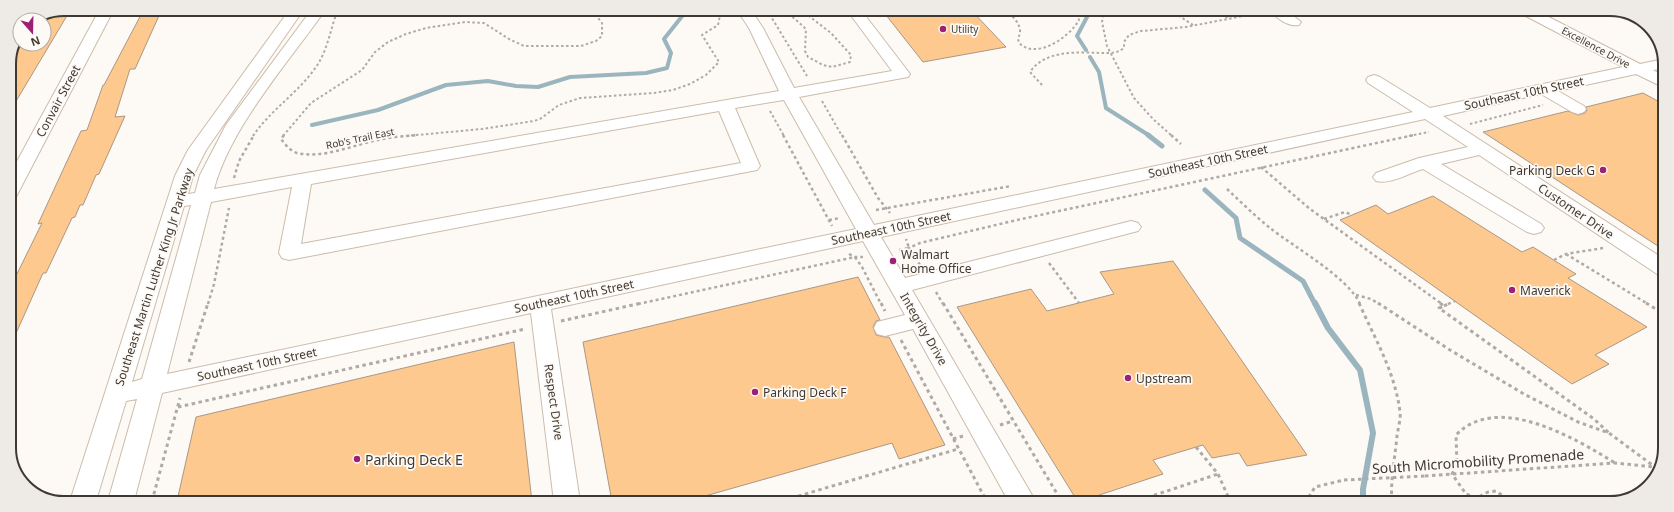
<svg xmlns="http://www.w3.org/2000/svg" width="1674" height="512" font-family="'Noto Sans',sans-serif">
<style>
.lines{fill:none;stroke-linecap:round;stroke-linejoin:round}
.stream-far2{stroke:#9ab5bd;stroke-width:4}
.stream-far1{stroke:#9ab5bd;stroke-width:5}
.stream{stroke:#9ab5bd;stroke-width:6}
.building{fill:#fec98e;stroke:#a99887}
.minor-casing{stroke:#ccbcaa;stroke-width:2}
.path-far2{stroke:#afaaa5;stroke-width:2;stroke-dasharray:2.5 2.5;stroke-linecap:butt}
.path-far1{stroke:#afaaa5;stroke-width:2.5;stroke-dasharray:3 3;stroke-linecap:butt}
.path{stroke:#afaaa5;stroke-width:3;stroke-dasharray:3.5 3.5;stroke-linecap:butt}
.minor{fill:#fff;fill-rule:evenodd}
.path-bridge{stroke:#afaaa5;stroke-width:3;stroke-dasharray:3.5 3.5;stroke-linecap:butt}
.poi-dot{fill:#9e2074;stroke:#fdf9f5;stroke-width:1.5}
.labels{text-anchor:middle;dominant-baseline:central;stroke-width:3.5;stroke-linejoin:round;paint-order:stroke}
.far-poi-label{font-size:10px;fill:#403932;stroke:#fdf9f5;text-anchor:start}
.far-street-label{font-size:10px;fill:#403932;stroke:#fdf9f5}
.street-label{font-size:12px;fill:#403932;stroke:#fdf9f5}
.poi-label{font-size:12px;fill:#403932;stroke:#fdf9f5;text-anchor:start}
.near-poi-label{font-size:14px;fill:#403932;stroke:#fdf9f5;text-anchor:start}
.near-street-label{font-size:14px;fill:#403932;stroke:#fdf9f5}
.rim{fill:none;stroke:#403932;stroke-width:2}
</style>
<rect width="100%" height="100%" fill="#fdf9f5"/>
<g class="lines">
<path class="stream-far2" d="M 1082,10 L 1087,17 L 1077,36 L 1086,50
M 1090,57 L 1099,72 L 1106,108 L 1150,136
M 312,125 L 378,110 L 446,85 L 488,81 L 516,86 L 538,87 L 570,77 L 646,73 L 667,68 L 671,53 L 664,39 L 687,10"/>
<path class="stream-far1" d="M 1148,135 L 1162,146
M 1205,190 L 1236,218 L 1240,238 L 1303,281 L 1315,304"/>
<path class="stream" d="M 1315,303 L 1328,328 L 1360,370 L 1373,433 L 1363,489 L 1363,503"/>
</g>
<path class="building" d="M 64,9 L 71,9 L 9,113 L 9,65 L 21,45 L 24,44 L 44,44 L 44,20 L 40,20 Z
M 144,9 L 162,9 L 135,69 L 130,69 L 115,117 L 125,116 L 99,174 L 96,175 L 83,205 L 80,205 L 75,217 L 72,218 L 46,273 L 43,273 L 9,349 L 9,284 L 12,284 L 42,223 L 38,224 L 81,131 L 87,130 L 103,85 L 104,85 Z
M 882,10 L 971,10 L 1006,47 L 923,62 Z
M 1643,93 L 1665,105 L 1664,250 L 1483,132 L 1568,111 L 1578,115 L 1585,113 L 1587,110 L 1586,107 Z
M 1433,196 L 1522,252 L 1533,247 L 1576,274 L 1568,278 L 1647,327 L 1595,355 L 1609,364 L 1572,384 L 1340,220 L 1376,205 L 1388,214 Z
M 1173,261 L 1307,455 L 1247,466 L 1239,453 L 1212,458 L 1203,445 L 1153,460 L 1163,474 L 1078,502 L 957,307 L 1031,289 L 1047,311 L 1114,294 L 1100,272 Z
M 858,277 L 880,320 L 876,321 L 873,327 L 876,335 L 885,337 L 889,337 L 945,445 L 899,459 L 892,443 L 684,502 L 612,502 L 583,342 Z
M 514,342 L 532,502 L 177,501 L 196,417 Z"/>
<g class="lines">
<g class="minor-casing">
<path id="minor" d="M 100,9 L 114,9 L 18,193 L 16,197 L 9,199 L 9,176 Z
M 290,9 L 304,9 L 206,150 L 193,176 L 188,194 L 195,193 L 200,175 L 226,125 L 312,9 L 326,9 C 288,63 231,126 214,189 L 779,91 L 749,28 L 737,10 L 751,10 L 763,28 L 794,88 L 892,71 L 847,10 L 861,10 L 910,74 L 908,77 L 799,97 L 874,225 L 1413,112 L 1368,83 L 1366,80 L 1368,77 L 1374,75 L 1380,77 L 1430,108 L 1623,67 L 1522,14 L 1520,11 L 1537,11 L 1640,64 L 1664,59 L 1665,68 L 1653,70 L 1665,77 L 1665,88 L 1636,74 L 1558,91 L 1584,106 L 1586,109 L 1584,112 L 1578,114 L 1572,112 L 1541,94 L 1443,116 L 1664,259 L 1664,276 L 1657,274 L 1479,155 L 1441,164 L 1541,224 L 1544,228 L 1541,232 L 1534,234 L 1527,232 L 1423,169 C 1409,173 1390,185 1376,181 L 1373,177 L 1376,173 L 1419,158 L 1468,147 L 1425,119 L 881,237 L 905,278 L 1131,221 L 1138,223 L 1141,227 L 1138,231 L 912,290 L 1036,502 L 1009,502 L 913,329 L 885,336 L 877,334 L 874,328 L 877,322 L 905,315 L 863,241 L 551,309 L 580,502 L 554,502 L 531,313 L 162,393 L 134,501 L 108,501 L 137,399 L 126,401 L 96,501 L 70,501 L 175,176 L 188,150 ZM 784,100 L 856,229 L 167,374 L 211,202 L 292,187 L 279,253 L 282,258 L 289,260 L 757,170 L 760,166 L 735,108 ZM 719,111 L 741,163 L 301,244 L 311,184 ZM 191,205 L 142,379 L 132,382 L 184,206 Z
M 1271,11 L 1287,11 L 1301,22 L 1299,25 C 1289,27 1277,19 1271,11 Z"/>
</g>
<path class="path-far2" d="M 767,10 L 807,76
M 785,10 L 806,29 L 805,51 L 808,57 L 823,65 L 832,67 L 850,62 L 851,55 L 831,33 L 801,10
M 1005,10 C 1011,14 1020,23 1020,31 C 1020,36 1017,38 1019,43 C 1036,60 1069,38 1079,20 L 1076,10
M 1104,10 L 1102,22 L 1107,46 L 1134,98 L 1153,119 L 1172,136
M 1170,10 L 1193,25
M 1219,10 L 1221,15 L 1229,18
M 1042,85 L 1030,72 C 1045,50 1077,52 1100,53 C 1110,53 1116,54 1124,48 L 1124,42 L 1129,35 L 1141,31 L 1186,27 L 1264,12
M 822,101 L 842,136
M 770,111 L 784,136
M 1470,124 L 1543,105
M 253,136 C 271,109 300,92 318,64 C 328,48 331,27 338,9
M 283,136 L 311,103 L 362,70 L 375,52 L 388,42 L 406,34 L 426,28 L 465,22 L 484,23 L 509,39 L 524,46 L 581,46 L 596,41 L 602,36 L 602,23 L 592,10
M 406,136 L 482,129 L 534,121 L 540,119 L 559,105 L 580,98 L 654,93 L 673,90 L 690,84 L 706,75 L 719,62 L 702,35 L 718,25 L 721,10
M 1409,136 L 1429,132"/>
<path class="path-far1" d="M 284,135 L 281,139 C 285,144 290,151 297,153 C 324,159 352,145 378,140 C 391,137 405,136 418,135
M 783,135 L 832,226
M 842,135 L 878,198 L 890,213
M 1171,135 L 1181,144
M 1261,167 L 1310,209 L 1442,304
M 234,178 L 239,161 L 254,135
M 1227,189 C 1241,202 1255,216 1270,228 C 1294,247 1349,278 1360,304
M 876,210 L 1011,186
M 1324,219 L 1345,212 L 1352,215
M 829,220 L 840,218
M 899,250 L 909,248 L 906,239
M 849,254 L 855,257 L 863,257
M 1566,254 L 1648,304
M 1554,260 L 1566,254 L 1603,248
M 1049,263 L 1079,303
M 920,265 L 909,248 L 920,243 L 1017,220 L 1414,135
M 936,292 L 943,304
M 1356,295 L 1371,299 L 1379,304
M 208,304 L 214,284 L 229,208
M 638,304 L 855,257 L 862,267 L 881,304
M 1448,304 L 1455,301"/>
<path class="path" d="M 881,303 L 885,311
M 943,303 L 1062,502
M 1359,303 C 1375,339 1395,372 1400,412 C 1401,419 1398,428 1397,436 C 1395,458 1390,481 1392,503
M 1378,303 L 1450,350 L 1524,394 L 1578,422 L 1609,433 L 1655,467 L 1657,472
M 1440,303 L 1444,306 L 1439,308 L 1594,419 L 1609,433
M 1646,303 L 1664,314
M 1444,306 L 1450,303
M 561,321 L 642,303
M 901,340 L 987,502
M 189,362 L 208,303
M 178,407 L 525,329
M 1000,425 L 1013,421
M 953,439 L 963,436
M 1196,447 L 1218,474 L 1231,503
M 1425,476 L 1615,463 L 1655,467 L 1661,465
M 152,501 L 180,398
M 778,502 L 958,449
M 1134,502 L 1218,474
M 1305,503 L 1315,487 L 1344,480
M 1513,503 L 1496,491 L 1488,492 L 1477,498 L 1466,494 L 1452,474 L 1457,465 L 1456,435 C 1497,392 1575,438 1615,463"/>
<use href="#minor" class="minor"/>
<path class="path-bridge" d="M 1344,480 L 1425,476"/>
</g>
<g class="poi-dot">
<circle cx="943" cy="29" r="4"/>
<circle cx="1603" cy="170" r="4"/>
<circle cx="893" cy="261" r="4"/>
<circle cx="1512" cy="290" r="4"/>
<circle cx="1128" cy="378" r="4"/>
<circle cx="755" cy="392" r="4"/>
<circle cx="357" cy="459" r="4"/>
</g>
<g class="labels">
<g class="far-poi-label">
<text x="951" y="29">Utility</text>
</g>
<g class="far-street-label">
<text transform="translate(1596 47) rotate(28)">Excellence Drive</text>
<text transform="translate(360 138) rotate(-12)">Rob's Trail East</text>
</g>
<g class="street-label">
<text transform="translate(1524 93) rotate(-12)">Southeast 10th Street</text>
<text transform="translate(58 101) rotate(-62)">Convair Street</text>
<text transform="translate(1208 161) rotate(-12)">Southeast 10th Street</text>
<text transform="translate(1576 211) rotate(34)">Customer Drive</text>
<text transform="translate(891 228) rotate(-12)">Southeast 10th Street</text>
<text transform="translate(154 277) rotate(-72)">Southeast Martin Luther King Jr Parkway</text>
<text transform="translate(574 296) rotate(-12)">Southeast 10th Street</text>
<text transform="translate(924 329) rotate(60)">Integrity Drive</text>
<text transform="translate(257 364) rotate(-12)">Southeast 10th Street</text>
<text transform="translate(554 402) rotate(82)">Respect Drive</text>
</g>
<g class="poi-label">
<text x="1595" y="170" text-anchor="end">Parking Deck G</text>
<text x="901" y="254">Walmart<tspan x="901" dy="14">Home Office</tspan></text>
<text x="1520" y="290">Maverick</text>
<text x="1136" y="378">Upstream</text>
<text x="763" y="392">Parking Deck F</text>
</g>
<g class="near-poi-label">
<text x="365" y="459">Parking Deck E</text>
</g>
<g class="near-street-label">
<text transform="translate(1478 461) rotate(-4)">South Micromobility Promenade</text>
</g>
</g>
<path d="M0 0H1674V512H0ZM64 16H1610A48 48 0 0 1 1658 64V448A48 48 0 0 1 1610 496H64A48 48 0 0 1 16 448V64A48 48 0 0 1 64 16Z" fill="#eeeae5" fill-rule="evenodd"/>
<path class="rim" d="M64 16H1610A48 48 0 0 1 1658 64V448A48 48 0 0 1 1610 496H64A48 48 0 0 1 16 448V64A48 48 0 0 1 64 16Z"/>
<g transform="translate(32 32) rotate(160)"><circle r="19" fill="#fdf9f5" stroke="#b1aca7"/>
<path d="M0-3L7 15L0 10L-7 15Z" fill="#9e2074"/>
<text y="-6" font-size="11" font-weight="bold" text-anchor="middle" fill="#403932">N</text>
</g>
</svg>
